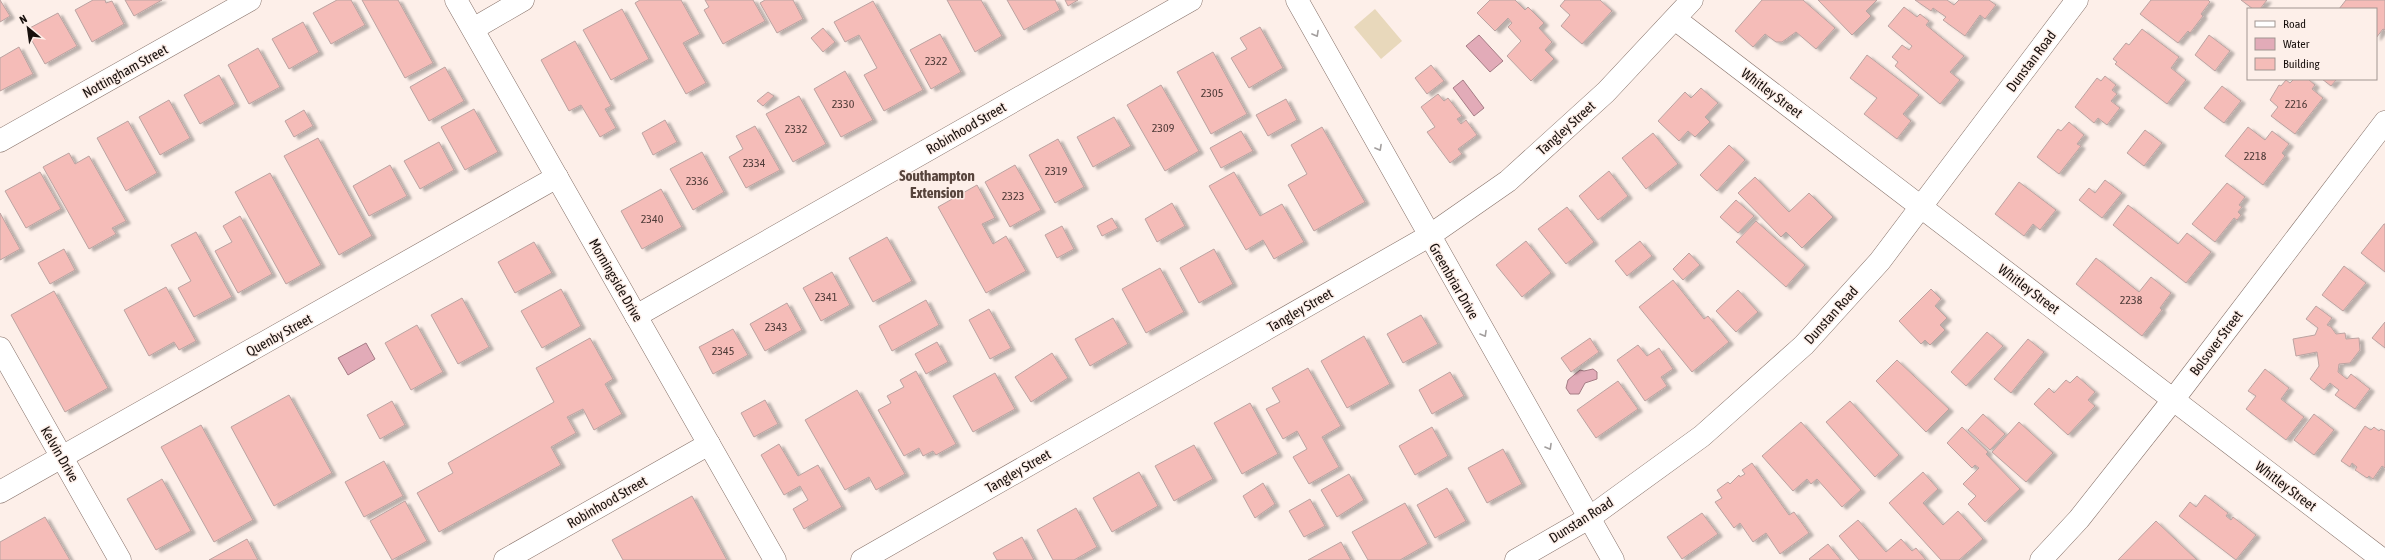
<svg xmlns="http://www.w3.org/2000/svg" width="2385" height="560" font-family="'Asap Condensed',sans-serif">
<style>
.green{fill:#e8d8bb}
.water{fill:#e2abb8;stroke:#a57c85}
.building{fill:#f5bcb8;stroke:#bba3a1;filter:url(#shadow)}
.lines{fill:none;stroke-linecap:round;stroke-linejoin:round}
.minor-casing{stroke:#857068;stroke-width:23}
.tertiary-casing{stroke:#857068;stroke-width:23}
.secondary-casing{stroke:#857068;stroke-width:23}
.minor{stroke:#fff;stroke-width:22}
.tertiary{stroke:#fff;stroke-width:22}
.secondary{stroke:#fff;stroke-width:22}
.oneway{stroke:#a39f9e}
.labels{text-anchor:middle;dominant-baseline:central;stroke-width:3;stroke-linejoin:round;paint-order:stroke}
.number-label{font-size:12px;fill:#4f3b38}
.street-label{font-size:14px;fill:#18100d;stroke:#fdefe9}
.neighbourhood-label{font-size:15px;font-weight:bold;fill:#57443c;stroke:#fdefe9}
</style>
<defs>
<filter id="shadow"><feDropShadow dx="4.5" dy="2.5" stdDeviation="1" flood-color="#0004"/></filter>
</defs>
<rect width="100%" height="100%" fill="#fdefe9"/>
<path class="green" d="M 1375,9 L 1402,41 L 1381,59 L 1354,27 Z"/>
<path class="water" d="M 1479,35 L 1503,61 L 1490,72 L 1466,46 Z
M 1463,80 L 1484,108 L 1474,116 L 1453,88 Z
M 366,343 L 375,359 L 348,375 L 338,358 Z
M 1593,369 L 1597,372 L 1597,379 L 1585,383 L 1579,394 L 1570,394 L 1566,388 L 1568,380 L 1580,370 L 1584,371 Z"/>
<path class="building" d="M 0,0 L 10,16 L 0,22 Z
M 93,0 L 105,0 L 106,3 L 112,1 L 124,24 L 92,42 L 75,10 Z
M 125,0 L 162,0 L 134,16 Z
M 337,0 L 351,0 L 365,25 L 331,44 L 313,13 Z
M 362,0 L 398,0 L 433,63 L 405,78 Z
M 640,0 L 681,0 L 700,34 L 683,43 L 706,83 L 686,94 L 635,3 Z
M 705,0 L 753,0 L 765,21 L 723,44 L 704,10 L 709,7 Z
M 765,0 L 793,0 L 803,19 L 777,33 L 760,3 Z
M 947,0 L 981,0 L 1002,36 L 975,52 Z
M 1007,0 L 1055,0 L 1060,10 L 1024,30 Z
M 1065,0 L 1078,0 L 1068,6 Z
M 1490,0 L 1515,0 L 1525,10 L 1528,7 L 1544,23 L 1539,28 L 1552,42 L 1545,50 L 1554,59 L 1531,81 L 1507,56 L 1521,41 L 1508,27 L 1512,23 L 1508,18 L 1495,31 L 1477,13 Z
M 1565,0 L 1600,0 L 1612,11 L 1582,44 L 1561,26 L 1570,15 L 1560,6 Z
M 1762,0 L 1803,0 L 1835,28 L 1816,49 L 1796,32 L 1782,42 L 1776,42 L 1765,34 L 1753,47 L 1735,31 Z
M 1818,0 L 1877,0 L 1866,11 L 1871,16 L 1852,35 Z
M 1915,0 L 1947,0 L 1954,5 L 1959,0 L 1989,0 L 1996,5 L 1985,19 L 1980,15 L 1965,36 L 1943,20 L 1946,17 L 1933,8 L 1931,11 Z
M 2151,0 L 2208,0 L 2210,2 L 2201,14 L 2203,16 L 2190,33 L 2188,31 L 2178,43 L 2140,14 Z
M 2241,0 L 2267,0 L 2260,9 L 2253,9 Z
M 2346,0 L 2385,0 L 2385,30 L 2383,29 L 2376,38 L 2376,9 L 2339,9 Z
M 873,1 L 923,90 L 884,111 L 864,75 L 877,68 L 859,35 L 845,42 L 834,22 Z
M 1904,7 L 1917,17 L 1920,14 L 1929,21 L 1926,25 L 1964,56 L 1950,72 L 1960,80 L 1940,104 L 1895,66 L 1898,62 L 1892,57 L 1902,45 L 1909,50 L 1912,46 L 1888,26 Z
M 622,9 L 649,59 L 611,80 L 583,30 Z
M 58,13 L 77,46 L 45,64 L 26,30 Z
M 303,22 L 319,52 L 289,69 L 272,39 Z
M 1260,27 L 1283,68 L 1249,88 L 1231,58 L 1247,49 L 1240,38 Z
M 823,28 L 835,42 L 823,52 L 811,38 Z
M 2142,29 L 2179,57 L 2171,68 L 2186,80 L 2167,104 L 2115,64 L 2117,62 L 2113,59 L 2126,43 L 2129,45 Z
M 940,34 L 961,72 L 931,89 L 910,50 Z
M 2209,35 L 2230,51 L 2215,71 L 2195,55 Z
M 575,41 L 611,106 L 605,109 L 616,128 L 600,137 L 581,105 L 569,111 L 541,60 Z
M 19,47 L 33,74 L 0,91 L 0,58 Z
M 258,48 L 280,87 L 249,104 L 228,65 Z
M 1213,52 L 1247,114 L 1211,134 L 1177,72 Z
M 1867,55 L 1919,95 L 1903,114 L 1911,121 L 1897,139 L 1864,114 L 1877,98 L 1850,78 Z
M 1431,65 L 1444,81 L 1427,94 L 1415,78 Z
M 445,67 L 464,101 L 429,121 L 410,87 Z
M 845,71 L 873,120 L 841,137 L 814,89 Z
M 219,75 L 235,104 L 200,124 L 184,95 Z
M 2105,76 L 2116,85 L 2112,90 L 2117,94 L 2111,101 L 2120,108 L 2107,125 L 2098,118 L 2094,123 L 2075,107 L 2097,78 L 2101,81 Z
M 2294,79 L 2308,79 L 2315,85 L 2312,89 L 2323,98 L 2295,134 L 2271,116 L 2278,107 L 2270,100 L 2279,85 L 2281,86 L 2286,80 L 2290,83 Z
M 2322,79 L 2337,79 L 2331,86 Z
M 1161,85 L 1199,151 L 1165,171 L 1127,105 Z
M 2222,86 L 2241,101 L 2224,123 L 2204,108 Z
M 1701,88 L 1718,103 L 1705,117 L 1710,122 L 1695,137 L 1688,131 L 1679,141 L 1658,121 L 1685,92 L 1691,98 Z
M 768,92 L 774,96 L 763,106 L 757,101 Z
M 1438,94 L 1444,101 L 1448,98 L 1462,116 L 1457,119 L 1461,124 L 1466,120 L 1477,135 L 1458,149 L 1462,154 L 1450,163 L 1427,132 L 1435,127 L 1421,107 Z
M 799,96 L 826,144 L 793,162 L 766,114 Z
M 1286,99 L 1297,120 L 1268,136 L 1256,115 Z
M 169,100 L 190,138 L 160,155 L 139,117 Z
M 474,109 L 498,152 L 465,170 L 441,127 Z
M 304,110 L 313,126 L 294,137 L 285,121 Z
M 1114,117 L 1131,146 L 1093,167 L 1077,137 Z
M 665,120 L 677,142 L 653,155 L 642,133 Z
M 128,121 L 157,173 L 126,191 L 97,138 Z
M 2069,122 L 2084,135 L 2077,144 L 2081,146 L 2059,174 L 2037,157 L 2058,129 L 2061,131 Z
M 755,126 L 780,170 L 746,188 L 729,157 L 743,149 L 736,136 Z
M 1322,127 L 1365,202 L 1314,231 L 1288,185 L 1307,174 L 1291,145 Z
M 2248,127 L 2265,140 L 2272,131 L 2289,144 L 2282,153 L 2285,156 L 2263,185 L 2225,156 Z
M 2145,130 L 2162,143 L 2144,166 L 2127,153 Z
M 1241,131 L 1253,151 L 1221,168 L 1210,148 Z
M 1653,133 L 1678,164 L 1646,189 L 1622,158 Z
M 318,138 L 372,236 L 339,255 L 284,156 Z
M 1058,139 L 1084,187 L 1055,203 L 1029,155 Z
M 439,142 L 454,170 L 420,189 L 404,161 Z
M 1729,145 L 1745,160 L 1717,191 L 1700,175 Z
M 702,152 L 724,192 L 693,210 L 670,169 Z
M 69,153 L 75,164 L 89,156 L 126,221 L 112,228 L 116,234 L 89,249 L 43,167 Z
M 390,165 L 407,196 L 369,216 L 353,186 Z
M 1015,165 L 1041,210 L 1010,227 L 985,182 Z
M 1609,171 L 1628,196 L 1598,220 L 1579,196 Z
M 40,172 L 61,209 L 26,228 L 5,191 Z
M 1234,172 L 1260,216 L 1282,204 L 1304,242 L 1274,259 L 1263,240 L 1246,250 L 1209,186 Z
M 270,173 L 321,265 L 286,284 L 235,192 Z
M 1755,177 L 1789,212 L 1809,193 L 1833,217 L 1802,248 L 1786,232 L 1781,237 L 1738,193 Z
M 2105,180 L 2122,193 L 2102,218 L 2079,200 L 2089,188 L 2095,193 Z
M 2019,182 L 2056,210 L 2040,230 L 2033,224 L 2024,236 L 1995,214 Z
M 2227,183 L 2245,197 L 2239,205 L 2242,207 L 2238,212 L 2241,215 L 2237,220 L 2234,218 L 2215,242 L 2192,224 Z
M 977,185 L 995,218 L 982,224 L 993,244 L 1006,236 L 1026,271 L 986,293 L 938,207 Z
M 661,189 L 682,227 L 642,249 L 621,211 Z
M 1736,200 L 1754,216 L 1738,233 L 1720,217 Z
M 1172,203 L 1185,226 L 1157,242 L 1145,219 Z
M 2128,205 L 2178,244 L 2187,233 L 2211,252 L 2186,283 L 2113,225 Z
M 1567,207 L 1594,242 L 1566,264 L 1538,229 Z
M 0,213 L 20,249 L 0,260 Z
M 240,216 L 272,274 L 238,293 L 215,251 L 232,242 L 223,226 Z
M 1112,218 L 1118,228 L 1102,236 L 1097,226 Z
M 1756,221 L 1805,265 L 1786,287 L 1736,242 Z
M 2384,224 L 2385,224 L 2385,272 L 2361,253 Z
M 1062,226 L 1074,249 L 1057,258 L 1045,235 Z
M 196,232 L 232,297 L 194,317 L 178,288 L 191,281 L 171,245 Z
M 887,237 L 912,281 L 873,302 L 849,258 Z
M 1526,241 L 1551,273 L 1522,297 L 1496,265 Z
M 1640,241 L 1652,256 L 1627,276 L 1615,261 Z
M 534,242 L 552,273 L 515,293 L 498,262 Z
M 64,249 L 75,270 L 50,284 L 38,263 Z
M 1214,249 L 1233,284 L 1199,303 L 1180,268 Z
M 1689,253 L 1700,265 L 1683,280 L 1673,269 Z
M 2096,258 L 2139,292 L 2151,277 L 2171,293 L 2160,308 L 2162,310 L 2142,336 L 2076,284 Z
M 2344,266 L 2366,283 L 2343,311 L 2322,295 Z
M 1160,268 L 1184,312 L 1146,333 L 1122,289 Z
M 832,272 L 850,305 L 821,321 L 803,288 Z
M 1673,280 L 1704,319 L 1708,316 L 1729,342 L 1692,372 L 1639,307 Z
M 166,287 L 196,341 L 179,350 L 174,342 L 149,356 L 124,310 Z
M 561,289 L 581,326 L 542,348 L 521,311 Z
M 1931,289 L 1941,299 L 1935,306 L 1947,318 L 1940,325 L 1945,330 L 1930,345 L 1925,340 L 1921,344 L 1899,321 Z
M 1738,290 L 1758,312 L 1736,332 L 1716,311 Z
M 54,291 L 108,388 L 65,412 L 11,315 Z
M 462,298 L 489,347 L 458,364 L 431,315 Z
M 926,300 L 939,325 L 892,351 L 879,326 Z
M 787,303 L 802,330 L 765,351 L 750,324 Z
M 2316,306 L 2332,318 L 2327,325 L 2331,327 L 2336,334 L 2345,333 L 2346,339 L 2359,338 L 2360,350 L 2350,363 L 2339,364 L 2338,372 L 2347,379 L 2351,374 L 2370,389 L 2355,409 L 2335,395 L 2339,390 L 2330,383 L 2324,390 L 2310,379 L 2319,366 L 2317,352 L 2296,356 L 2293,339 L 2315,335 L 2318,328 L 2306,319 Z
M 989,309 L 1011,348 L 990,359 L 969,320 Z
M 1421,315 L 1438,344 L 1403,363 L 1387,334 Z
M 1113,318 L 1128,344 L 1090,366 L 1075,339 Z
M 2385,322 L 2385,348 L 2372,338 Z
M 417,325 L 443,372 L 411,390 L 385,343 Z
M 733,329 L 748,355 L 713,374 L 699,347 Z
M 1987,332 L 2003,346 L 1966,386 L 1951,372 Z
M 1364,336 L 1390,384 L 1347,408 L 1321,361 Z
M 590,338 L 613,379 L 605,384 L 622,414 L 594,430 L 583,409 L 567,417 L 576,433 L 551,447 L 561,465 L 439,532 L 417,493 L 453,473 L 448,463 L 554,402 L 536,368 Z
M 1590,338 L 1599,352 L 1571,372 L 1561,358 Z
M 2028,339 L 2044,352 L 2011,393 L 1994,379 Z
M 937,342 L 948,362 L 926,374 L 915,354 Z
M 1638,345 L 1647,356 L 1659,348 L 1673,369 L 1661,377 L 1667,386 L 1645,401 L 1617,360 Z
M 1052,353 L 1068,378 L 1031,402 L 1015,377 Z
M 1897,360 L 1949,409 L 1926,432 L 1876,381 Z
M 1308,368 L 1341,426 L 1322,437 L 1339,467 L 1309,484 L 1293,457 L 1307,449 L 1297,431 L 1283,439 L 1266,409 L 1280,402 L 1272,388 Z
M 2265,369 L 2289,388 L 2281,399 L 2304,417 L 2286,440 L 2246,409 L 2256,396 L 2248,391 Z
M 916,371 L 956,444 L 936,455 L 933,451 L 923,456 L 919,448 L 904,456 L 878,410 L 891,403 L 887,396 L 904,387 L 900,380 Z
M 1450,372 L 1464,396 L 1432,414 L 1419,390 Z
M 995,373 L 1015,409 L 973,432 L 953,396 Z
M 2077,376 L 2095,392 L 2088,400 L 2095,406 L 2068,435 L 2034,404 L 2049,388 L 2054,393 L 2066,380 L 2070,383 Z
M 1618,381 L 1638,409 L 1596,438 L 1577,410 Z
M 857,390 L 905,474 L 876,490 L 869,477 L 845,490 L 805,420 Z
M 289,395 L 332,473 L 274,506 L 231,427 Z
M 765,400 L 778,424 L 754,437 L 741,413 Z
M 392,401 L 405,425 L 380,439 L 367,415 Z
M 1850,401 L 1899,455 L 1875,477 L 1826,422 Z
M 1250,403 L 1278,454 L 1242,474 L 1214,423 Z
M 1983,414 L 2005,434 L 1990,450 L 1968,430 Z
M 2314,414 L 2334,430 L 2314,455 L 2294,440 Z
M 1801,422 L 1861,490 L 1842,507 L 1817,479 L 1811,484 L 1807,479 L 1793,491 L 1762,456 Z
M 2019,422 L 2053,453 L 2026,482 L 1992,452 Z
M 201,425 L 253,520 L 214,542 L 161,447 Z
M 2365,426 L 2371,430 L 2374,427 L 2379,431 L 2381,429 L 2385,431 L 2385,468 L 2382,466 L 2373,479 L 2369,476 L 2367,478 L 2355,470 L 2357,467 L 2352,463 L 2350,467 L 2341,461 Z
M 1432,427 L 1448,456 L 1415,475 L 1399,446 Z
M 1962,427 L 1988,452 L 1986,454 L 2020,489 L 1985,522 L 1968,504 L 1976,496 L 1963,484 L 1979,468 L 1975,465 L 1972,468 L 1947,443 Z
M 779,444 L 798,476 L 818,465 L 842,507 L 804,529 L 793,509 L 808,500 L 800,486 L 784,495 L 761,455 Z
M 1194,445 L 1213,479 L 1174,501 L 1155,466 Z
M 1503,449 L 1522,484 L 1487,503 L 1468,468 Z
M 384,461 L 403,496 L 364,517 L 345,482 Z
M 1752,463 L 1789,515 L 1794,512 L 1809,533 L 1780,554 L 1766,533 L 1753,542 L 1740,523 L 1734,528 L 1715,502 L 1722,498 L 1717,490 L 1728,482 L 1730,484 L 1739,475 L 1740,477 L 1745,474 L 1742,470 Z
M 1139,472 L 1158,506 L 1112,532 L 1093,498 Z
M 1923,472 L 1938,489 L 1923,503 L 1943,525 L 1958,511 L 1983,539 L 1959,560 L 1941,560 L 1889,503 Z
M 1349,474 L 1364,500 L 1337,517 L 1321,490 Z
M 162,479 L 191,531 L 156,550 L 127,499 Z
M 1263,483 L 1275,504 L 1255,518 L 1243,496 Z
M 1447,488 L 1466,521 L 1435,538 L 1417,505 Z
M 2205,495 L 2228,513 L 2226,516 L 2231,520 L 2233,517 L 2256,535 L 2236,560 L 2179,516 L 2190,502 L 2196,507 Z
M 692,496 L 727,560 L 623,560 L 612,540 Z
M 1310,499 L 1325,526 L 1304,537 L 1289,511 Z
M 405,501 L 427,541 L 392,560 L 370,521 Z
M 1405,503 L 1428,544 L 1400,560 L 1368,560 L 1352,532 Z
M 1076,508 L 1097,547 L 1074,560 L 1053,560 L 1037,530 Z
M 1702,513 L 1718,534 L 1682,559 L 1667,537 Z
M 45,517 L 70,560 L 0,560 L 0,542 Z
M 1858,520 L 1886,552 L 1901,539 L 1912,551 L 1916,548 L 1926,560 L 1859,560 L 1839,536 Z
M 2156,521 L 2197,560 L 2118,560 Z
M 1022,537 L 1034,560 L 997,560 L 993,553 Z
M 247,539 L 258,560 L 209,560 Z
M 1341,542 L 1351,560 L 1308,560 Z
M 1828,544 L 1841,560 L 1810,560 L 1809,559 Z"/>
<g class="lines">
<g class="minor-casing">
<path id="minor" d="M 1675,19 L 2383,560
M 473,29 L 523,0
M 0,141 L 250,0
M 636,316 L 1191,0
M 0,348 L 120,560
M 0,492 L 557,177
M 505,560 L 709,444
M 862,560 L 1429,236 L 1508,181 L 1606,92 L 1692,0
M 1516,560 L 1589,518 L 1702,436 L 1804,345 L 1880,261 L 2077,0
M 2041,560 L 2079,519 L 2173,400 L 2385,122"/>
</g>
<g class="tertiary-casing">
<path id="tertiary" d="M 456,0 L 775,560"/>
</g>
<g class="secondary-casing">
<path id="secondary" d="M 1297,0 L 1613,560"/>
</g>
<use href="#minor" class="minor"/>
<use href="#tertiary" class="tertiary"/>
<use href="#secondary" class="secondary"/>
</g>
<defs><path id="oneway-chevron" d="M-2-3.5L2.5 0L-2 3.5" fill="none" stroke-width="1.6" stroke-linecap="round" stroke-linejoin="round"/></defs>
<g class="oneway">
<use href="#oneway-chevron" transform="translate(1316 34) rotate(61)"/>
<use href="#oneway-chevron" transform="translate(1379 148) rotate(61)"/>
<use href="#oneway-chevron" transform="translate(1484 334) rotate(60)"/>
<use href="#oneway-chevron" transform="translate(1549 447) rotate(60)"/>
</g>
<g class="labels">
<g class="number-label">
<text x="936" y="61">2322</text>
<text x="1212" y="93">2305</text>
<text x="843" y="104">2330</text>
<text x="2296" y="104">2216</text>
<text x="1163" y="128">2309</text>
<text x="796" y="129">2332</text>
<text x="2255" y="156">2218</text>
<text x="754" y="163">2334</text>
<text x="1056" y="171">2319</text>
<text x="697" y="181">2336</text>
<text x="1013" y="196">2323</text>
<text x="652" y="219">2340</text>
<text x="826" y="297">2341</text>
<text x="2131" y="300">2238</text>
<text x="776" y="327">2343</text>
<text x="723" y="351">2345</text>
</g>
<g class="street-label">
<text transform="translate(2031 61) rotate(-53)">Dunstan Road</text>
<text transform="translate(125 71) rotate(-29)">Nottingham Street</text>
<text transform="translate(1772 93) rotate(37)">Whitley Street</text>
<text transform="translate(966 128) rotate(-30)">Robinhood Street</text>
<text transform="translate(1566 128) rotate(-42)">Tangley Street</text>
<text transform="translate(616 280) rotate(60)">Morningside Drive</text>
<text transform="translate(1454 281) rotate(60)">Greenbriar Drive</text>
<text transform="translate(2029 289) rotate(37)">Whitley Street</text>
<text transform="translate(1300 310) rotate(-30)">Tangley Street</text>
<text transform="translate(1831 315) rotate(-48)">Dunstan Road</text>
<text transform="translate(279 335) rotate(-29)">Quenby Street</text>
<text transform="translate(2216 343) rotate(-53)">Bolsover Street</text>
<text transform="translate(60 454) rotate(60)">Kelvin Drive</text>
<text transform="translate(1018 471) rotate(-30)">Tangley Street</text>
<text transform="translate(2286 486) rotate(37)">Whitley Street</text>
<text transform="translate(607 502) rotate(-30)">Robinhood Street</text>
<text transform="translate(1581 520) rotate(-32)">Dunstan Road</text>
</g>
<g class="neighbourhood-label">
<text x="937" y="175">Southampton<tspan x="937" dy="17">Extension</tspan></text>
</g>
</g>
<rect x="2247" y="8" width="130" height="72" fill="#fdefe9" stroke="#a19691"/>
<rect x="2255" y="21" width="20" height="6" fill="#ffffff" stroke="#a19691"/>
<text x="2283" y="28" font-size="12" fill="#18100d">Road</text>
<rect x="2255" y="38" width="20" height="12" fill="#e2abb8" stroke="#a19691"/>
<text x="2283" y="48" font-size="12" fill="#18100d">Water</text>
<rect x="2255" y="58" width="20" height="12" fill="#f5bcb8" stroke="#a19691"/>
<text x="2283" y="68" font-size="12" fill="#18100d">Building</text>
<g transform="translate(28 28) rotate(331)" stroke="#fdefe9" stroke-width="3" paint-order="stroke">
<path d="M0-3L7 15L0 10L-7 15Z" fill="#18100d"/>
<text y="-6" font-size="11" font-weight="bold" text-anchor="middle" fill="#18100d">N</text>
</g>
</svg>
